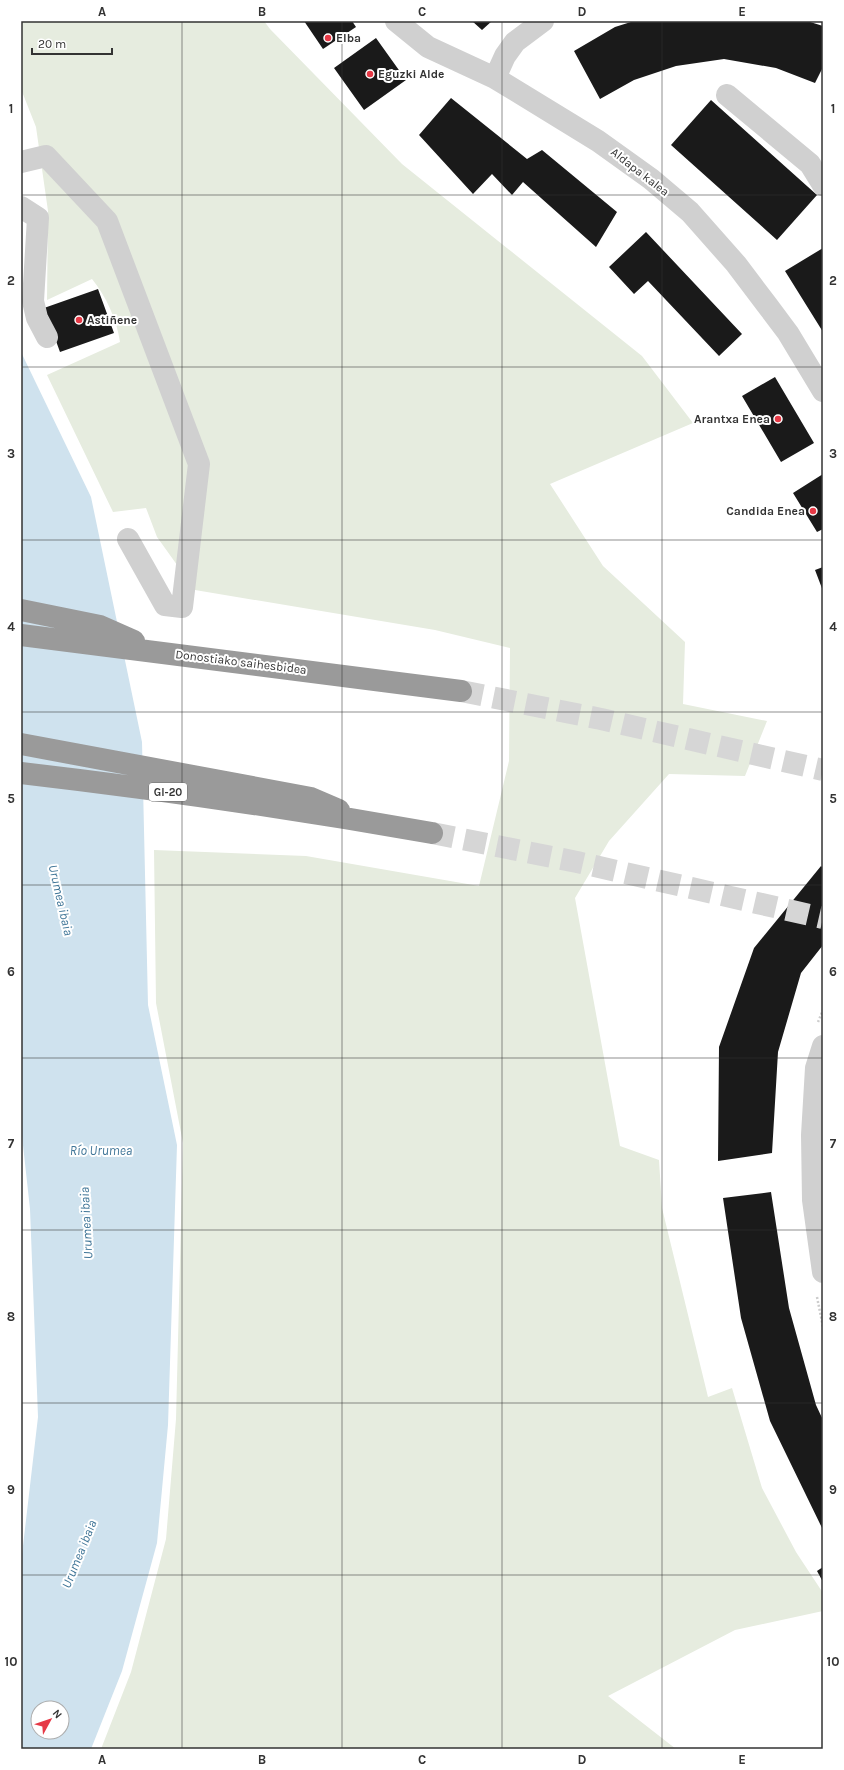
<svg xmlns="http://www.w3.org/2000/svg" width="844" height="1770" font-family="Karla,sans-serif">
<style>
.green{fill:#e6ecdf}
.water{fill:#cfe2ee;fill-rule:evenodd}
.building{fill:#1a1a1a}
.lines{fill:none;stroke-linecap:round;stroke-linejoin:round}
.highway-tunnel{stroke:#d6d6d6;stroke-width:22;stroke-dasharray:22 11;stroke-linecap:butt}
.path{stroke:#cdcdcd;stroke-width:2.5;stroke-dasharray:2 2;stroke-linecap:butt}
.minor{stroke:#d0d0d0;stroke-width:22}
.highway{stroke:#9a9a9a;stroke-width:22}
.grid{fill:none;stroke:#333;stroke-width:1;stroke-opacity:0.55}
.poi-dot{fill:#e63946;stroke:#fff;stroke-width:1.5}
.labels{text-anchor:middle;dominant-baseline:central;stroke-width:4;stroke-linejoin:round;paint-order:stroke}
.shield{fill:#fff;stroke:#707070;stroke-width:1}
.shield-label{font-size:11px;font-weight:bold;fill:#333}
.poi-label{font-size:12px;font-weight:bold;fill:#333;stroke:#fff;text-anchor:start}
.street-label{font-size:12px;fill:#333;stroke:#fff}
.water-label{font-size:13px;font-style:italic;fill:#3f7597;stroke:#fff}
.neatline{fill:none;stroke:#333;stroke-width:1.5}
.grid-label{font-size:13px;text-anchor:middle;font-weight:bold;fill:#333}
</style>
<rect width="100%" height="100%" fill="#fff"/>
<path class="green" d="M 21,21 L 264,21 L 270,29 L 402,164 L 642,356 L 693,423 L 550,484 L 603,566 L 685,642 L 683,704 L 767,721 L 745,776 L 669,774 L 609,841 L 575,898 L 620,1146 L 659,1160 L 662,1208 L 708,1397 L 732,1388 L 762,1488 L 796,1552 L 823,1593 L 823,1611 L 735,1630 L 608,1696 L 676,1749 L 101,1749 L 131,1672 L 166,1539 L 176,1419 L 183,1143 L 156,1003 L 154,850 L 306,856 L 479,886 L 509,761 L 510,648 L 435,630 L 195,590 L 157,537 L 146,508 L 113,512 L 47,375 L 120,342 C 117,320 106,296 92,279 L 47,300 L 48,211 L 36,127 L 21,89 Z"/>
<path class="water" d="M 21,352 L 91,497 L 142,742 L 148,1005 L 177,1145 L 168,1425 L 157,1543 L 122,1671 L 91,1749 L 21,1749 L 21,1563 L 38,1417 L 30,1209 L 21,1127 ZM 38,1708 L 62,1708 L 62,1732 L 38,1732 Z"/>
<path class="building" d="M 304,21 L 352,21 L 356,27 L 323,49 Z
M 472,21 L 492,21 L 482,30 Z
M 634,21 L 807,21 L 823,26 L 823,67 L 815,83 L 776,68 L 724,59 L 676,66 L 634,80 L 600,99 L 574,51 L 615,27 Z
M 376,38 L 406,80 L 364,110 L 334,68 Z
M 451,98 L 527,159 L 542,150 L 617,212 L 596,247 L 523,182 L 512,195 L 492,174 L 473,194 L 419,135 Z
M 711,100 L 817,195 L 777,240 L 671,145 Z
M 646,232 L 742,334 L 719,356 L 648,281 L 634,294 L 609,267 Z
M 823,248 L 823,332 L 785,271 Z
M 98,289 L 114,333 L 60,352 L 44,308 Z
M 775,377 L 814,443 L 781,462 L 742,396 Z
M 823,474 L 823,529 L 817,532 L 793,493 Z
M 823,567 L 823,591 L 815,570 Z
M 821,866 L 823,868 L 823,945 L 801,973 L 778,1052 L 772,1153 L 718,1161 L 719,1047 L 754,948 Z
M 771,1192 L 789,1308 L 816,1405 L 823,1420 L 823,1530 L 770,1421 L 741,1318 L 723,1198 Z
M 823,1567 L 823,1582 L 817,1571 Z"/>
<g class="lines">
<path class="highway-tunnel" d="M 461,691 L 601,719 L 823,770
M 432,833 L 577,862 L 823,918"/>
<path class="path" d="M 818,1022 L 823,1010
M 817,1297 L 823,1327"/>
<path class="minor" d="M 396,21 L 428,47 L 495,78 L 598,141 L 651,179 L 690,212 L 736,264 L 767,305 L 788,333 L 823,391
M 495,78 L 505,56 L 515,42 L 543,21
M 727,95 L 810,164 L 823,185
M 21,162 L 46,156 L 107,221 L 199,464 L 182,607 L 165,605 L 128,539
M 21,207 L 38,218 L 33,301 L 37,318 L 47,337
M 823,1046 L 816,1068 L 812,1135 L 813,1200 L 823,1272"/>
<path class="highway" d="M 21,610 L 100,626 L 134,641
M 21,635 L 461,691
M 21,744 L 311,798 L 339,810
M 21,773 C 158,789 296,809 432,833"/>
</g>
<path class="grid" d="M 182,21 L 182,1749M 342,21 L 342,1749M 502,21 L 502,1749M 662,21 L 662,1749M 21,195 L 823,195M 21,367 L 823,367M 21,540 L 823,540M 21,712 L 823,712M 21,885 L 823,885M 21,1058 L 823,1058M 21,1230 L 823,1230M 21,1403 L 823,1403M 21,1575 L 823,1575"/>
<g class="poi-dot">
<circle cx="328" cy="38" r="4"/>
<circle cx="370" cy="74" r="4"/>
<circle cx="79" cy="320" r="4"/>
<circle cx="778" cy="419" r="4"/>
<circle cx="813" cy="511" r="4"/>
</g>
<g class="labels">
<rect class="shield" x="149" y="783" width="38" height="18" rx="3"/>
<g class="shield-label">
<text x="168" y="792">GI-20</text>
</g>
<g class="poi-label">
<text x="336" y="38">Elba</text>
<text x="378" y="74">Eguzki Alde</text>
<text x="87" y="320">Astiñene</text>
<text x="770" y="419" text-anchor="end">Arantxa Enea</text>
<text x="805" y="511" text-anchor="end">Candida Enea</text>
</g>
<g class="street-label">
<text transform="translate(640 172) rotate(38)">Aldapa kalea</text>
<text transform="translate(241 662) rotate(7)">Donostiako saihesbidea</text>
</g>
<g class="water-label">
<text transform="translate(61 900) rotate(77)">Urumea ibaia</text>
<text x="101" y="1150">Río Urumea</text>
<text transform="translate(86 1223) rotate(-93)">Urumea ibaia</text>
<text transform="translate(79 1554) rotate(-68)">Urumea ibaia</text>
</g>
</g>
<rect width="844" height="1770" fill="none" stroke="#ffffff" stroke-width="44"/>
<g transform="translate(50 1720) rotate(50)"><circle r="19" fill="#ffffff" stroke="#adadad"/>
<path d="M0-3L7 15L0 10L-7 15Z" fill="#e63946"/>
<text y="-6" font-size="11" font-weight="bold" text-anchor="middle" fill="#333333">N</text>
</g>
<path d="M32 48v6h80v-6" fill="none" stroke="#333333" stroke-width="2"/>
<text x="38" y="48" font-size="12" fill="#333333" stroke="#ffffff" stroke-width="3" paint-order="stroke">20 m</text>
<rect x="22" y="22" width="800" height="1726" class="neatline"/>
<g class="grid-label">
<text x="102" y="16">A</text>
<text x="262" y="16">B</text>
<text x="422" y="16">C</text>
<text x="582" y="16">D</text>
<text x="742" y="16">E</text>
<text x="11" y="113">1</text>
<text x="833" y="113">1</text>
<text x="11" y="285">2</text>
<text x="833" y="285">2</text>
<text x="11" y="458">3</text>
<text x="833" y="458">3</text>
<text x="11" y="631">4</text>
<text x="833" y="631">4</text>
<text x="11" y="803">5</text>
<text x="833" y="803">5</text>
<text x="11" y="976">6</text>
<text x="833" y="976">6</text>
<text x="11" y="1148">7</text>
<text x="833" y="1148">7</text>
<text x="11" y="1321">8</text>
<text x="833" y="1321">8</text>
<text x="11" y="1494">9</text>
<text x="833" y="1494">9</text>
<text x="11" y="1666">10</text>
<text x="833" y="1666">10</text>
<text x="102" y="1764">A</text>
<text x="262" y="1764">B</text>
<text x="422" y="1764">C</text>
<text x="582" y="1764">D</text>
<text x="742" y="1764">E</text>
</g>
</svg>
